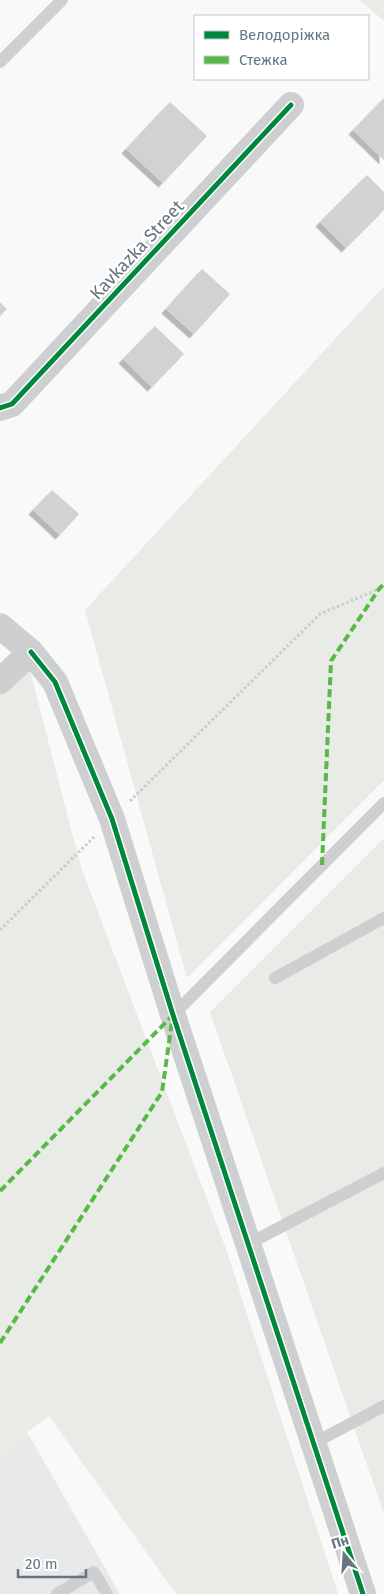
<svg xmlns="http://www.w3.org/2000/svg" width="384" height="1594" font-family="'Fira Sans',sans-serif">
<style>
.built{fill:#e8e9e9}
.green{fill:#e8ebe6}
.building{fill:#d0d2d3;filter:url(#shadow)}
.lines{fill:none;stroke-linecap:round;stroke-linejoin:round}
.path{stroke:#cbcccd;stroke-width:3;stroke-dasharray:2.5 2.5;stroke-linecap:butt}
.service{stroke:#cecfd0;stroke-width:12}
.minor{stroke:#cecfd0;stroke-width:26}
.quiet{stroke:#58b947;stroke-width:4;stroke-dasharray:8 4;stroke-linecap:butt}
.cycleway-casing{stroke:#fff;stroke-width:8}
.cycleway{stroke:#00873e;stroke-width:5}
.labels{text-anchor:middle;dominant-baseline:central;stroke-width:5;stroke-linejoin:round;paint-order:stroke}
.street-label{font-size:18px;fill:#657683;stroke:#fff}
</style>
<defs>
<filter id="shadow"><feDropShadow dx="-4.5" dy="4.5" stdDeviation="0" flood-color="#0004"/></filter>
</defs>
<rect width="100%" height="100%" fill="#f9f9f9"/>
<path class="built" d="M 27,1432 L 120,1594 L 0,1594 L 0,1458 Z"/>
<path class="green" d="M 360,0 L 384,0 L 384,21 Z
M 384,286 L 384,780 L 187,978 L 85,610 Z
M 29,667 L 81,867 L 226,1249 L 338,1594 L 176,1594 L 49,1416 L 27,1432 L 0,1458 L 0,694 Z
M 384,838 L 384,1514 L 210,1012 Z"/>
<path class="building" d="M 384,98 L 384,160 L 353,130 Z
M 170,102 L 207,136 L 163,183 L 126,149 Z
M 367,175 L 384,192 L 384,210 L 346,248 L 320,222 Z
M 202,269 L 230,294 L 194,334 L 166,309 Z
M 0,302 L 7,309 L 0,316 Z
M 155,326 L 184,354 L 152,387 L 123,359 Z
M 52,490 L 79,514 L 60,535 L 33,510 Z"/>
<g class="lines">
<path class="path" d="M 130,801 L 320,614 L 379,589
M 0,930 L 94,837"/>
<path class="service" d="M 0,62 L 62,0
M 275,978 L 384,918
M 173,1015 L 384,803
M 248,1244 L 384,1173
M 314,1443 L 384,1406
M 57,1594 L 94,1572 L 107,1594"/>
<path class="minor" d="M 0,408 L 12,404 L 291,105
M 0,626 L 31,652 L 0,681
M 31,652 L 55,682 L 112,819 L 173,1015 L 363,1594"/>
<path class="quiet" d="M 322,865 L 331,661 L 379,589 L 384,584
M 0,1191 L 173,1015
M 0,1343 L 162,1092 L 172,1021"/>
<g class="cycleway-casing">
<path id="cycleway" d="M 0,408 L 12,404 L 291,105
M 31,652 L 55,682 L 112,819 L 173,1015 L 363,1594"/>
</g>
<use href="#cycleway" class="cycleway"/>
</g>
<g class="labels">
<g class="street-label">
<text transform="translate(137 250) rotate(-47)">Kavkazka Street</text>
</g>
</g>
<rect x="194" y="15" width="175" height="65" fill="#ffffff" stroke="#c1c8cd"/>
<rect x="204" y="31" width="25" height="8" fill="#00873e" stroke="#c1c8cd"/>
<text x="239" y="40" font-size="15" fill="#657683">Велодоріжка</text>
<rect x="204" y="56" width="25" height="8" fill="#58b947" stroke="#c1c8cd"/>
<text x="239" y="65" font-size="15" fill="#657683">Стежка</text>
<g transform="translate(344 1554) rotate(342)" stroke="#ffffff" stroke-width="4" paint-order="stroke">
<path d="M0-4L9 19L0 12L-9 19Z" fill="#657683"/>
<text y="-8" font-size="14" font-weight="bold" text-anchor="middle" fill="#657683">Пн</text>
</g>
<path d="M18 1569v8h68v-8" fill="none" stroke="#657683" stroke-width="2.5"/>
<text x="25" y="1569" font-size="15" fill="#657683" stroke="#ffffff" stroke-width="4" paint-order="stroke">20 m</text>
</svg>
